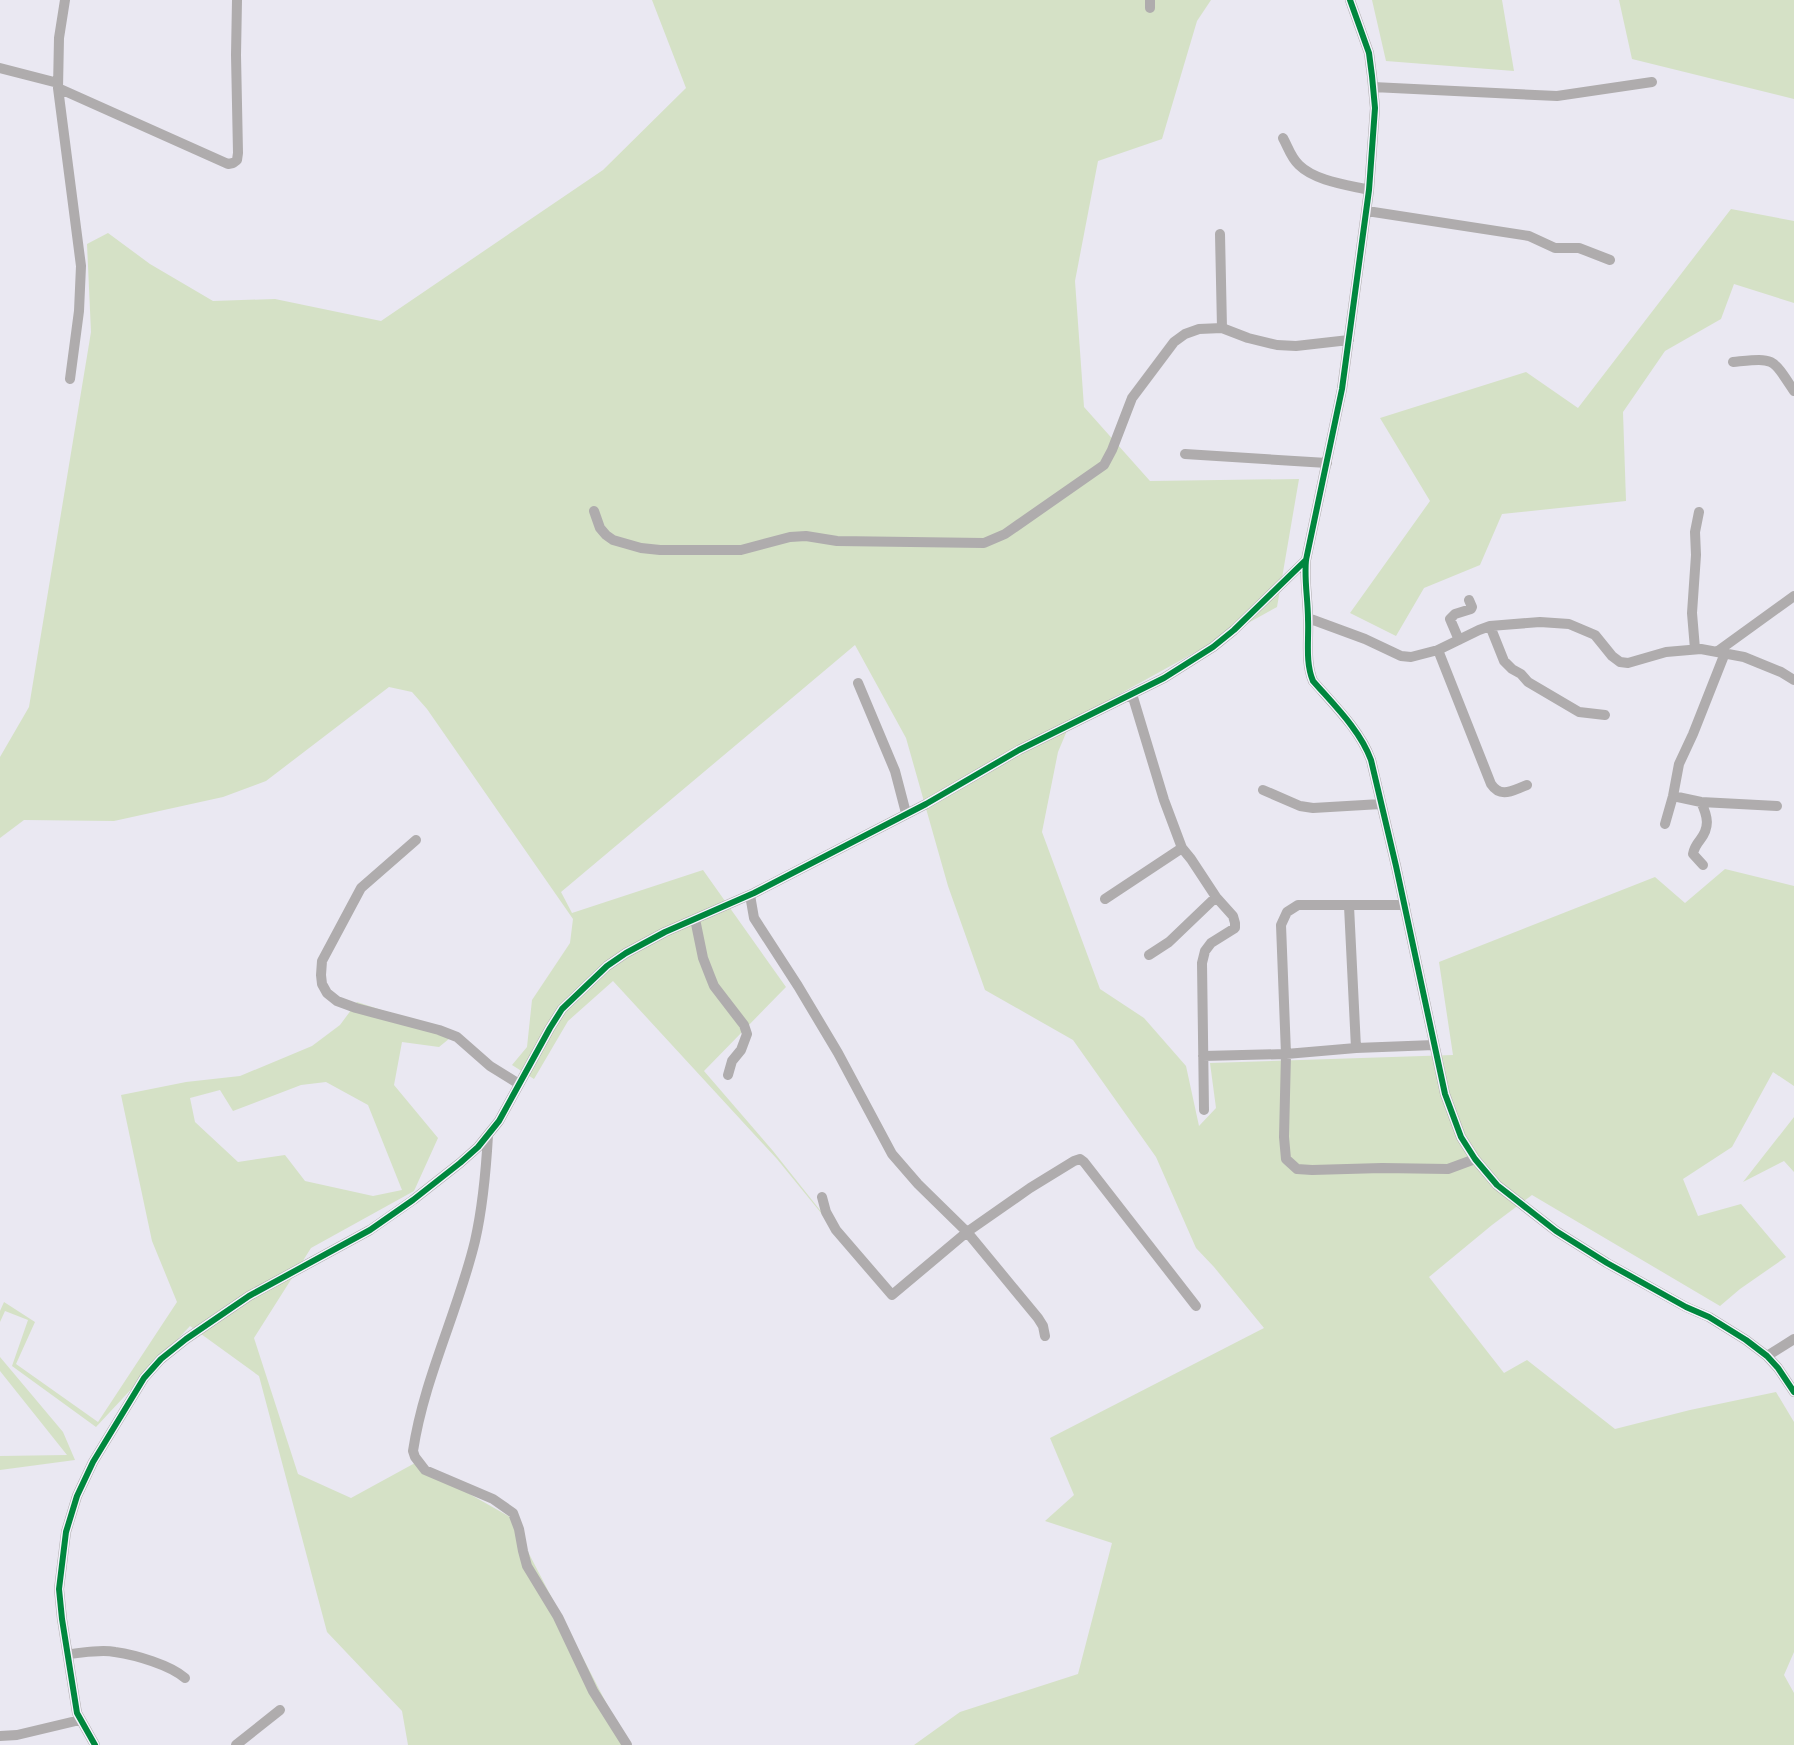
<svg xmlns="http://www.w3.org/2000/svg" width="1794" height="1745" font-family="'Space Grotesk',sans-serif">
<style>
.green{fill:#d5e1c6;fill-rule:evenodd}
.lines{fill:none;stroke-linecap:round;stroke-linejoin:round}
.minor{stroke:#afacad;stroke-width:10}
.cycleway-casing{stroke:#f5f4fd;stroke-width:9}
.cycleway{stroke:#00873e;stroke-width:6}
</style>
<rect width="100%" height="100%" fill="#eae8f2"/>
<path class="green" d="M 652,0 L 1211,0 L 1197,21 L 1162,139 L 1098,161 L 1075,281 L 1084,407 L 1150,481 L 1299,479 L 1277,607 L 1071,721 L 1058,752 L 1042,832 L 1100,989 L 1144,1018 L 1186,1066 L 1199,1126 L 1216,1108 L 1210,1063 L 1453,1055 L 1439,962 L 1655,877 L 1685,903 L 1725,869 L 1794,886 L 1794,1086 L 1773,1072 L 1732,1147 L 1683,1179 L 1698,1216 L 1741,1204 L 1786,1257 L 1740,1289 L 1720,1306 L 1532,1195 L 1492,1225 L 1429,1277 L 1504,1373 L 1527,1360 L 1615,1429 L 1690,1410 L 1776,1392 L 1794,1422 L 1794,1652 L 1784,1675 L 1794,1693 L 1794,1745 L 914,1745 L 960,1712 L 1078,1674 L 1112,1543 L 1045,1521 L 1074,1495 L 1050,1438 L 1264,1328 L 1214,1267 L 1196,1248 L 1156,1157 L 1073,1040 L 985,990 L 948,886 L 906,738 L 855,645 L 561,892 L 572,913 L 703,870 L 786,987 L 704,1071 L 773,1151 L 870,1273 L 777,1159 L 613,981 L 568,1021 L 534,1079 L 512,1065 L 527,1047 L 532,1000 L 570,943 L 573,919 L 427,709 L 412,692 L 389,687 L 266,781 L 223,797 L 114,821 L 24,820 L 0,838 L 0,757 L 29,707 L 91,332 L 87,244 L 108,233 L 150,264 L 213,301 L 275,299 L 381,321 L 603,170 L 686,88 Z
M 1372,0 L 1502,0 L 1514,71 L 1386,61 Z
M 1619,0 L 1794,0 L 1794,99 L 1632,59 Z
M 1731,209 L 1794,221 L 1794,303 L 1734,284 L 1721,319 L 1665,351 L 1623,412 L 1626,501 L 1502,514 L 1480,565 L 1424,588 L 1396,636 L 1350,613 L 1430,501 L 1380,418 L 1526,372 L 1578,408 Z
M 357,1002 L 455,1034 L 439,1047 L 402,1042 L 394,1085 L 438,1138 L 414,1191 L 311,1248 L 254,1338 L 298,1474 L 351,1498 L 415,1463 L 510,1517 L 628,1745 L 408,1745 L 402,1711 L 327,1632 L 259,1376 L 190,1326 L 96,1427 L 12,1366 L 28,1320 L 5,1311 L 0,1322 L 0,1311 L 4,1302 L 35,1322 L 16,1364 L 98,1422 L 177,1302 L 152,1241 L 121,1095 L 186,1082 L 240,1076 L 312,1046 L 340,1025 ZM 326,1082 L 368,1105 L 402,1190 L 373,1196 L 305,1181 L 285,1155 L 238,1162 L 195,1122 L 190,1098 L 220,1090 L 233,1111 L 301,1085 Z
M 1794,1117 L 1794,1172 L 1784,1161 L 1743,1182 Z
M 0,1357 L 63,1432 L 75,1460 L 0,1470 L 0,1456 L 67,1455 L 0,1371 Z"/>
<g class="lines">
<path class="minor" d="M 65,0 L 59,38 L 58,88 L 81,266 L 79,311 L 70,379
M 1150,0 L 1150,8
M 1350,0 L 1369,53 L 1372,76 L 1375,108 L 1369,190 L 1342,389 L 1306,560 C 1304,580 1308,599 1308,619 C 1309,640 1305,662 1313,681 C 1334,705 1360,730 1371,760 L 1396,866 L 1445,1094 L 1461,1137 L 1475,1159 L 1497,1185 L 1556,1231 L 1607,1263 L 1686,1307 L 1709,1317 L 1746,1340 L 1767,1356 L 1778,1368 L 1794,1392
M 0,68 L 58,83
M 1373,87 L 1557,96 L 1652,82
M 58,88 L 228,164 L 233,163 L 237,160 L 238,153 L 236,55 L 237,0
M 1283,138 C 1288,147 1291,158 1299,165 C 1315,181 1348,185 1369,190
M 1367,211 L 1529,236 L 1555,248 L 1579,248 L 1610,260
M 1220,234 L 1222,328
M 1733,362 C 1774,358 1771,356 1794,391
M 1185,454 L 1327,463
M 594,511 L 600,528 L 606,535 L 613,540 L 641,548 L 660,550 L 741,550 L 790,537 L 806,536 L 837,541 L 984,543 L 1005,534 L 1104,465 L 1112,450 L 1132,398 L 1174,342 L 1185,334 L 1199,329 L 1222,328 L 1248,338 L 1277,345 L 1296,346 L 1349,340
M 1308,618 L 1365,639 L 1401,656 L 1411,657 L 1438,650 L 1479,630 L 1490,626 L 1540,622 L 1569,624 L 1595,635 L 1612,656 L 1620,662 L 1628,663 L 1666,652 L 1701,649 L 1744,657 L 1781,672 L 1794,680
M 1490,626 L 1504,661 L 1512,669 L 1521,674 L 1528,682 L 1579,712 L 1605,715
M 1459,640 L 1450,619 L 1455,614 L 1471,609 L 1472,607 L 1469,600
M 1695,649 L 1692,613 L 1696,555 L 1695,532 L 1699,512
M 1438,650 L 1491,784 C 1501,799 1513,790 1527,785
M 1718,651 L 1794,596
M 858,683 L 895,771 L 906,813
M 1132,694 L 1164,800 L 1182,848 L 1191,859 L 1216,897 L 1233,916 L 1235,923 L 1235,928 L 1211,943 L 1205,951 L 1202,963 L 1204,1110
M 1263,790 L 1300,806 L 1313,808 L 1381,804
M 1673,796 L 1701,802 L 1777,806
M 1701,802 C 1708,817 1710,827 1700,840 C 1696,845 1694,848 1693,854 L 1703,865
M 1665,824 L 1673,796 L 1679,764 L 1693,734 L 1725,653
M 416,840 L 361,888 L 322,961 L 321,975 L 322,984 L 327,993 L 337,1001 L 356,1008 L 439,1030 L 457,1037 L 490,1066 L 519,1084
M 750,895 L 754,918 L 798,986 L 838,1053 L 892,1154 L 918,1184 L 967,1232 L 1038,1318 L 1043,1326 L 1045,1336
M 1105,899 L 1182,848
M 1405,905 L 1298,905 L 1287,912 L 1281,925 L 1286,1054 L 1284,1137 L 1286,1159 L 1297,1169 L 1312,1170 L 1382,1168 L 1448,1169 L 1475,1159
M 1349,906 L 1356,1048
M 695,919 L 703,958 L 710,976 L 714,986 L 744,1025 L 747,1034 L 741,1050 L 732,1061 L 728,1075
M 1149,955 L 1169,942 L 1216,897
M 1203,1056 L 1286,1054 L 1356,1048 L 1434,1045
M 488,1135 C 486,1171 483,1206 475,1241 C 458,1312 424,1378 413,1451 L 415,1457 L 425,1470 L 493,1499 L 513,1513 L 519,1529 L 523,1551 L 527,1566 L 558,1617 L 593,1691 L 627,1745
M 822,1197 L 826,1212 L 836,1230 L 892,1295 L 967,1232 L 1030,1188 L 1074,1161 L 1080,1159 L 1084,1162 L 1196,1306
M 1767,1356 L 1794,1339
M 68,1654 C 83,1653 100,1649 115,1652 C 136,1655 170,1665 185,1678
M 0,1736 L 17,1735 L 80,1720
M 95,1745 L 77,1713 L 62,1619 L 59,1589 L 66,1532 L 77,1496 L 93,1462 L 144,1378 L 161,1359 L 186,1339 L 249,1296 L 370,1230 L 413,1200 L 460,1163 L 478,1147 L 499,1121 L 550,1028 L 562,1009 L 607,966 L 626,953 L 665,932 L 754,893 L 926,804 L 1019,750 L 1164,678 L 1213,647 L 1234,630 L 1306,560
M 236,1745 L 280,1710"/>
<g class="cycleway-casing">
<path id="cycleway" d="M 1350,0 L 1369,53 L 1372,76 L 1375,108 L 1369,190 L 1342,389 L 1306,560 C 1304,580 1308,599 1308,619 C 1309,640 1305,662 1313,681 C 1334,705 1360,730 1371,760 L 1396,866 L 1445,1094 L 1461,1137 L 1475,1159 L 1497,1185 L 1556,1231 L 1607,1263 L 1686,1307 L 1709,1317 L 1746,1340 L 1767,1356 L 1778,1368 L 1794,1392
M 95,1745 L 77,1713 L 62,1619 L 59,1589 L 66,1532 L 77,1496 L 93,1462 L 144,1378 L 161,1359 L 186,1339 L 249,1296 L 370,1230 L 413,1200 L 460,1163 L 478,1147 L 499,1121 L 550,1028 L 562,1009 L 607,966 L 626,953 L 665,932 L 754,893 L 926,804 L 1019,750 L 1164,678 L 1213,647 L 1234,630 L 1306,560"/>
</g>
<use href="#cycleway" class="cycleway"/>
</g>
</svg>
